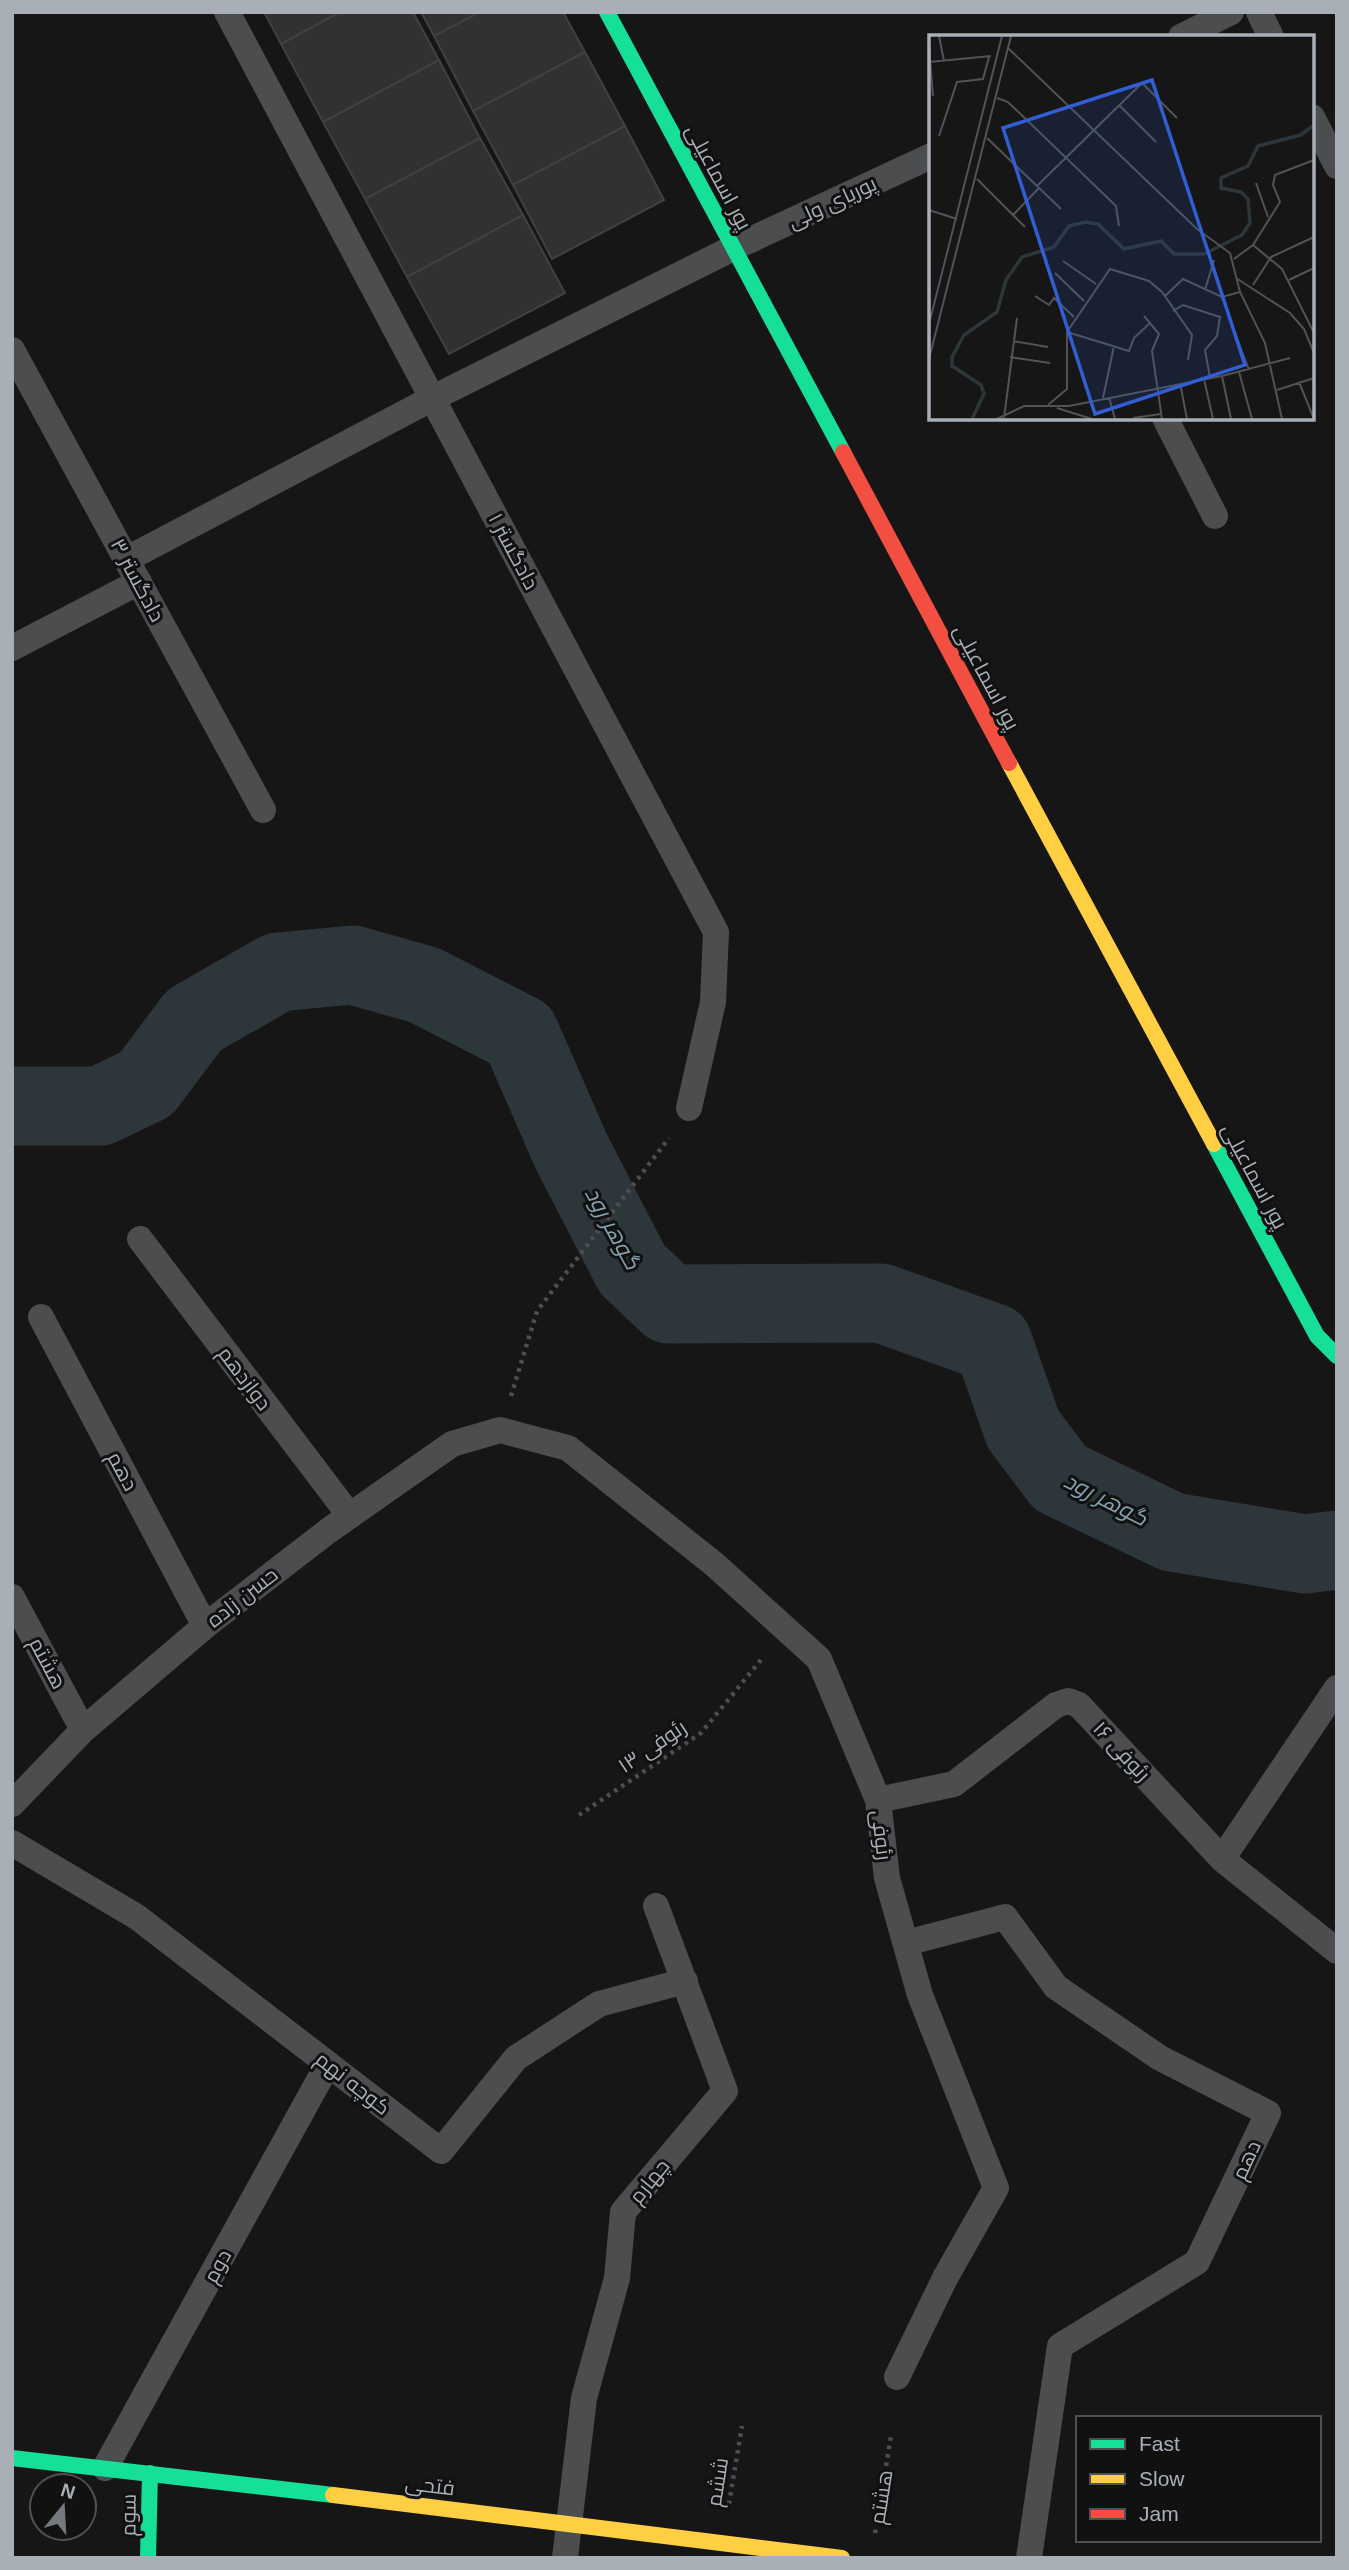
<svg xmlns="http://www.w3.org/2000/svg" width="1349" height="2570" font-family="Arial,Cairo,sans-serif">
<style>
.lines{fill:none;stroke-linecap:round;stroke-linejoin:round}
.river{stroke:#2d363a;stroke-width:79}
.building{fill:#313132;stroke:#3f4143;stroke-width:2}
.path{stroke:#4c4e51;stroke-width:4.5;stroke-dasharray:3.5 5;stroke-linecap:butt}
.lane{stroke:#4b4d4f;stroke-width:26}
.fast{stroke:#16e098;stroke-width:16}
.slow{stroke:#ffcf43;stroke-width:16}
.jam{stroke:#f24e42;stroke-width:16}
.labels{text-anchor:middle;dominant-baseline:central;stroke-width:6;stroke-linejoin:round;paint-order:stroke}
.street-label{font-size:21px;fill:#a9afb7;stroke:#111112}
.water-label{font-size:23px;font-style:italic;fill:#82a2b0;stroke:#111112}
.inset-river{fill:none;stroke:#2d363a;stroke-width:3.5}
.inset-road{fill:none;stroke:#515357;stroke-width:2}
.view{fill:#325dd3;fill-opacity:0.15;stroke:#325dd3;stroke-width:3.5}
.inset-edge{fill:none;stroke:#a9afb7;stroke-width:3.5}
</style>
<rect width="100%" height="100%" fill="#161617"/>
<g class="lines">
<path class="river" d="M 12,1106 L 100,1106 L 146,1084 L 194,1020 L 278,972 L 353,965 L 424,985 L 520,1034 L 571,1151 L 632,1269 L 669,1304 L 881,1303 L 993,1343 L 1023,1429 L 1060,1478 L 1172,1532 L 1305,1554 L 1337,1550"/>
</g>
<path class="building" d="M 264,12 L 340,12 L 281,44 Z
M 340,12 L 413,12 L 439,60 L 323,122 L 281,44 Z
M 421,12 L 480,12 L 434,36 Z
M 480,12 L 563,12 L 585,52 L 473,111 L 434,36 Z
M 585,52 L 625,126 L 513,185 L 473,111 Z
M 439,60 L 480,138 L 365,199 L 323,122 Z
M 625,126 L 664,200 L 552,259 L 513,185 Z
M 480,138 L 523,215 L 407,277 L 365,199 Z
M 523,215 L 565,293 L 449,354 L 407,277 Z"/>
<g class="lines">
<path class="path" d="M 511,1396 L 537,1311 L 669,1138
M 579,1815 L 701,1733 L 764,1656
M 729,2504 L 742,2426
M 875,2533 L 891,2436"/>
<path class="lane" d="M 227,12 L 716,932 L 713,1002 L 689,1108
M 1259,12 L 1271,37
M 1181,37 L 1231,12
M 1312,117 L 1337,166
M 12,350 L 263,810
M 1165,418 L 1215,516
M 127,559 L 433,398 L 733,248 L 931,156
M 12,648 L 139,582
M 140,1239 L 350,1516
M 41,1317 L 205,1626
M 12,1597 L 83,1730
M 878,1800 L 954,1784 L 1056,1705 L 1068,1701 L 1079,1705 L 1222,1859 L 1337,1951
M 12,1804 L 83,1730 L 205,1626 L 328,1531 L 452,1444 L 500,1430 L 568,1448 L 714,1564 L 819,1659 L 878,1800 L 887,1878 L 920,1995 L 996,2188 L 945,2278 L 897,2377
M 12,1843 L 137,1917 L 441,2151 L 516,2058 L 599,2004 L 685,1981
M 1222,1859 L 1337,1688
M 906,1943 L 1005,1917 L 1056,1987 L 1160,2058 L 1268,2113 L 1197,2262 L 1060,2346 L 1029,2558
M 105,2468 L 328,2064
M 565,2558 L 584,2398 L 617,2278 L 623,2212 L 725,2091 L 656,1906"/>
<path class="fast" d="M 607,12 L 843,452
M 1214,1144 L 1317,1336 L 1337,1356
M 12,2458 L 333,2495
M 148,2558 L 150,2473"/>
<path class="slow" d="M 1009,763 L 1214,1144
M 333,2495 L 842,2558"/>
<path class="jam" d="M 843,452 L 1009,763"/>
</g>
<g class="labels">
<g class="street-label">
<text transform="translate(719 177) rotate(62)">پور اسماعیلی</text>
<text transform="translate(832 202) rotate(-25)">پوریای ولی</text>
<text transform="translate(514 551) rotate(62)">دادگستر ۱</text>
<text transform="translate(138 580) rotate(62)">دادگستر ۳</text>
<text transform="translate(987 677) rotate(62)">پور اسماعیلی</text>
<text transform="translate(1255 1176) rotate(62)">پور اسماعیلی</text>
<text transform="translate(245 1378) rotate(53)">دوازدهم</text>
<text transform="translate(123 1471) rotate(62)">دهم</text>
<text transform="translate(242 1597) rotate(-38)">حسن زاده</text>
<text transform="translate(48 1663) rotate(62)">هشتم</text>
<text transform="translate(652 1746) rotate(-34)">رئوفی ۱۳</text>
<text transform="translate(1122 1751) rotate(47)">رئوفی ۱۶</text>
<text transform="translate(882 1835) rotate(83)">رئوفی</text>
<text transform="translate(353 2083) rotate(38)">کوچه نهم</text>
<text transform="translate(1246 2160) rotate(-65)">دهم</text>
<text transform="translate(649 2181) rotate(-51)">چهارم</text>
<text transform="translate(217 2266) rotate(-61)">دوم</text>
<text transform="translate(717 2482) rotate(-81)">ششم</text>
<text transform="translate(430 2485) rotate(7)">فتحی</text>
<text transform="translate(881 2497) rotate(-81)">هشتم</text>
<text transform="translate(128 2515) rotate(-89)">سوم</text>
</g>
<g class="water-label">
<text transform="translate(613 1228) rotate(61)">گوهر رود</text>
<text transform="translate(1106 1499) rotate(27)">گوهر رود</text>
</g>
</g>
<g transform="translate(929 35)">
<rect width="385" height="385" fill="#161617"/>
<path class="inset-river" d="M 43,384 L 55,359 L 52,350 L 23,331 L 23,322 L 35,300 L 68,277 L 77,245 L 93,222 L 125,212 L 140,191 L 156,187 L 169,189 L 195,214 L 232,206 L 245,219 L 275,219 L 313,200 L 321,188 L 319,164 L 312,157 L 292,153 L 292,143 L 319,131 L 329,111 L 372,100 L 385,90"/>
<path class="inset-road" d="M 10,1 L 15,26M 0,11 L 4,61M 79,13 L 268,194 L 301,218 L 311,257 L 336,308 L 353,384M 0,27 L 62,21M 68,63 L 79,67 L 187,171 L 190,191M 190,70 L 227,107M 10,101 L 28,47 L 54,44 L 60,22M 58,103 L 132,174M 48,144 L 96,192M 327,148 L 339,182M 108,151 L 213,48 L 248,83M 0,175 L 28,184M 84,180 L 110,153M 324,210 L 353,234 L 385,298M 305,224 L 324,210 L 351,167 L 344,150 L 346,140 L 385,125M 134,226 L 167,249M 126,238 L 155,266M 307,243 L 361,278 L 375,294 L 385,318M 360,245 L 385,233M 324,250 L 342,222 L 385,202M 276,255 L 285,225M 106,261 L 120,270 L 125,263 L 145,282M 236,261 L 254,244 L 293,262 L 311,257M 244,276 L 254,270 L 291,282 L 288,301 L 276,315 L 281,343M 215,281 L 230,299 L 223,316 L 233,384M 0,289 L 73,1M 138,297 L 200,316 L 205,303 L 221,288M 307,301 L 320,335M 84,306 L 119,312M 81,322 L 121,328M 0,324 L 82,1M 310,337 L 323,384M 293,341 L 302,384M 275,344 L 284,384M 370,347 L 385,384M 251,348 L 258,384M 348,355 L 385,343M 180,362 L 186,384M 174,363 L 185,311M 119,370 L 138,354 L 138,297 L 181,234 L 220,246 L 233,257 L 263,300 L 259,325M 128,373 L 163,384M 75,383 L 88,283M 204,383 L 232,379M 68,384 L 95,371 L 140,371 L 293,341 L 361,323"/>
<path class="view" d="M 223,45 L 316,330 L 166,379 L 74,93 Z"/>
<rect width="385" height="385" class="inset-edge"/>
</g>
<rect width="1349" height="2570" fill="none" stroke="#a9afb7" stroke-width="28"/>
<rect x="1076" y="2416" width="245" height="126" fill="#111112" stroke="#4e5054" stroke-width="2"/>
<rect x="1090" y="2439" width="35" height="10" fill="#16e098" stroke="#4e5054" stroke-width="2"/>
<text x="1139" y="2451" font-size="21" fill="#a9afb7">Fast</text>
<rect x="1090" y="2474" width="35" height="10" fill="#ffcf43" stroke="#4e5054" stroke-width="2"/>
<text x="1139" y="2486" font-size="21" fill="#a9afb7">Slow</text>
<rect x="1090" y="2509" width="35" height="10" fill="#f24e42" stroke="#4e5054" stroke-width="2"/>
<text x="1139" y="2521" font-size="21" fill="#a9afb7">Jam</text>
<g transform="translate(63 2507) rotate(18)"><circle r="33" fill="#111112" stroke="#4e5054" stroke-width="2"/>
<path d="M0-5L12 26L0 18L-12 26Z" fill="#76797f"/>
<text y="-10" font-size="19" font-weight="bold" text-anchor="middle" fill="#a9afb7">N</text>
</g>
</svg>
